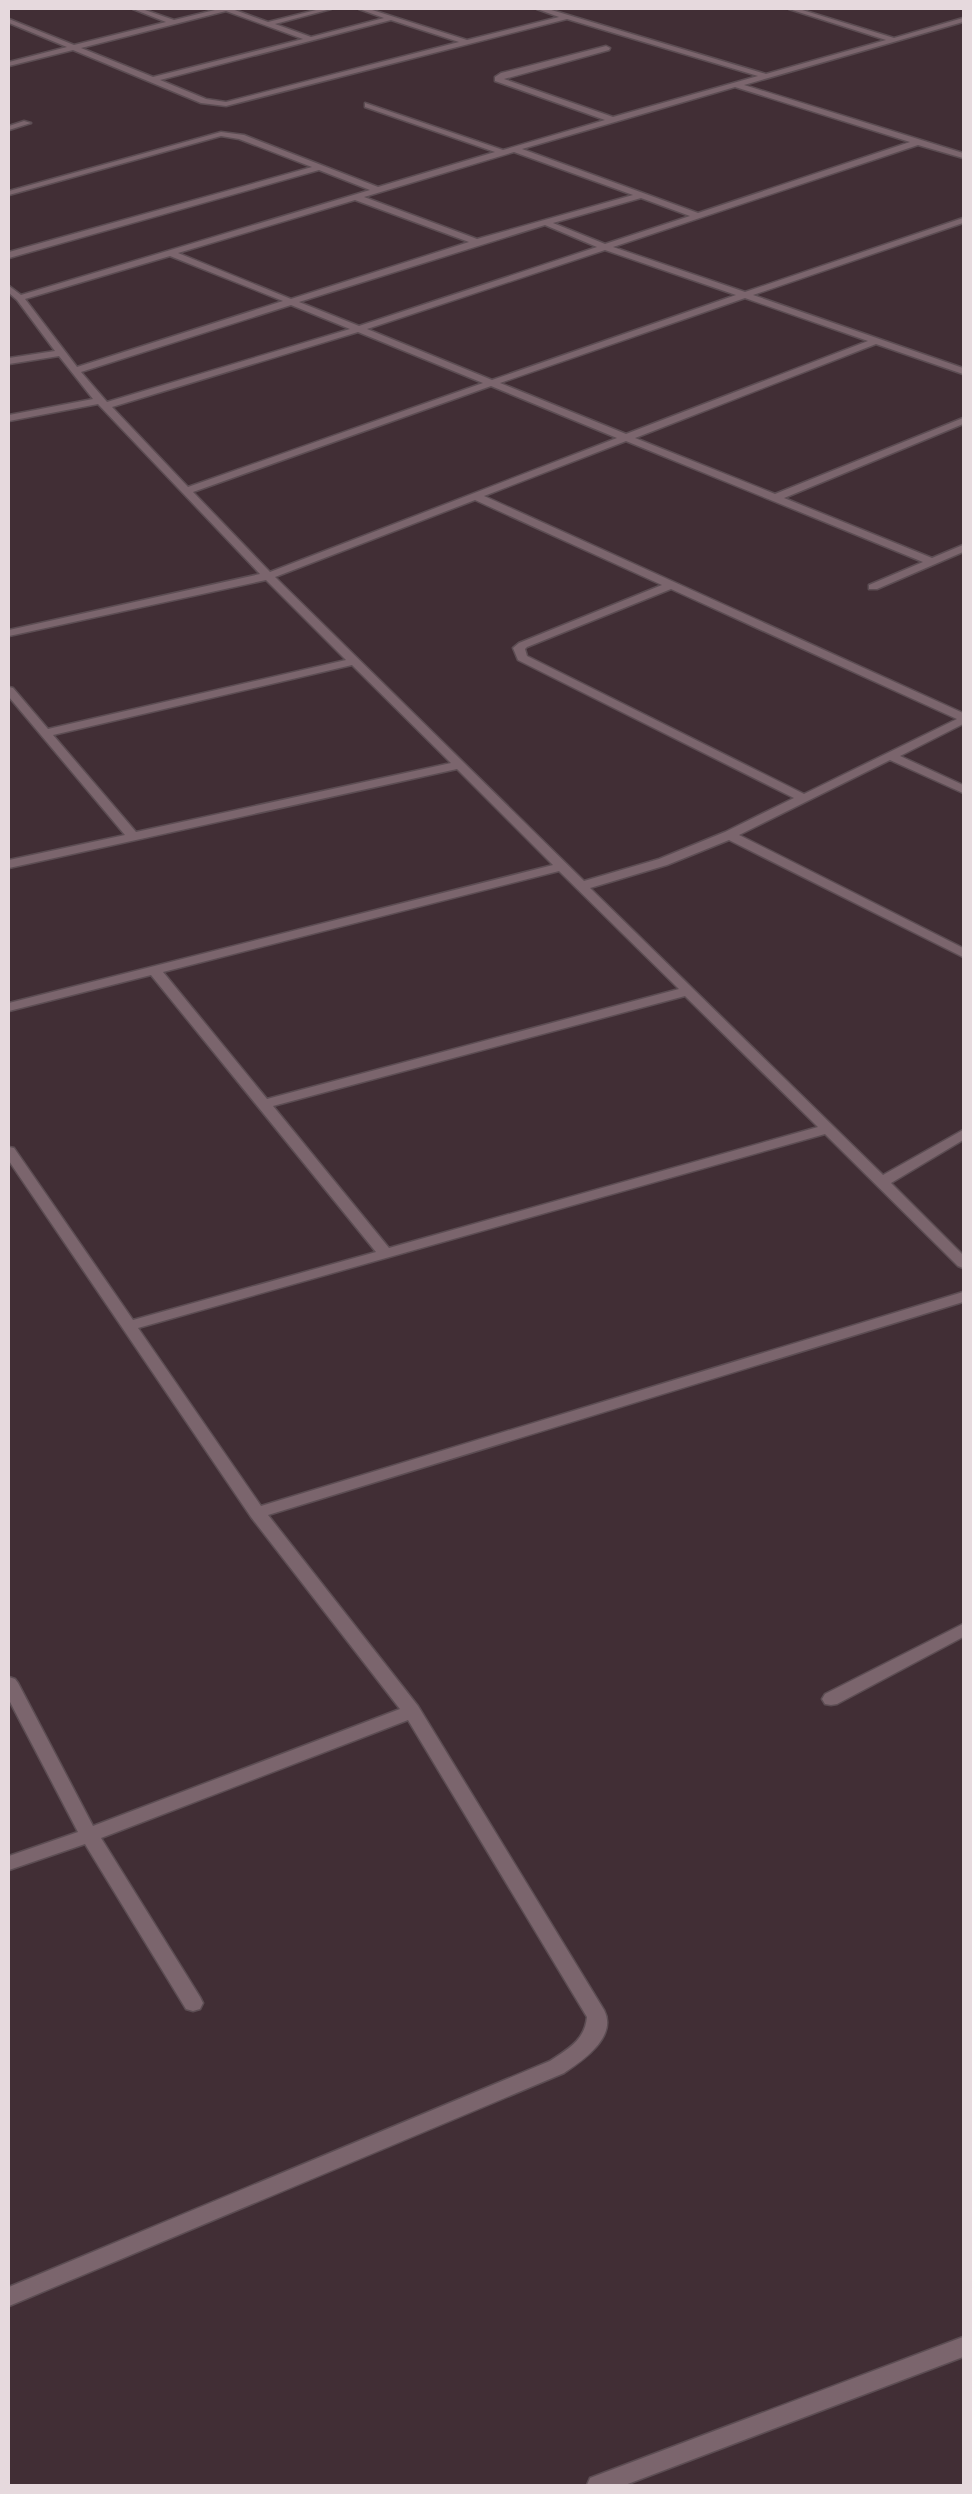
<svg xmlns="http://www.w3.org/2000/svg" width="972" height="2494" font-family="'Roboto Condensed',sans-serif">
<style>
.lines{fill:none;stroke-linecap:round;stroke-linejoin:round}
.minor-casing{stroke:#5c4d53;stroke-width:3}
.minor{fill:#7b656d;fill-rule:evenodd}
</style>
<rect width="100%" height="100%" fill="#412e35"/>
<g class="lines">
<g class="minor-casing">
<path id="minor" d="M 133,9 L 142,9 L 174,20 L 219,9 L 232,9 L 268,22 L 320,9 L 331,9 L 275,24 L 311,37 L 384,18 L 359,9 L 369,9 L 467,40 L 559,17 L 537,9 L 548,9 L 766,74 L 886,40 L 789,9 L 799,9 L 894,38 L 963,18 L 963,22 L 744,85 L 963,153 L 963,158 L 918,145 L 613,247 L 745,292 L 963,218 L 963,223 L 753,295 L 963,368 L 963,374 L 876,344 L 635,438 L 775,494 L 963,418 L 963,424 L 784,498 L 932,558 L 963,545 L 963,552 L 877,589 L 869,589 L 869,585 L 923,562 L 626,441 L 484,496 L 963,713 L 963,724 L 900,756 L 963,785 L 963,793 L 890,760 L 739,835 L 963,948 L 963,957 L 729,840 L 667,865 L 590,888 L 883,1175 L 963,1130 L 963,1140 L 891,1183 L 963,1255 L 963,1268 L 958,1266 L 825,1134 L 138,1328 L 261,1506 L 963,1292 L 963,1302 L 268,1515 L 418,1706 L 604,2010 C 618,2037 582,2061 564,2073 L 9,2306 L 9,2287 L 550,2061 C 568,2049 585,2040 587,2017 L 408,1720 L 101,1838 L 200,1997 L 203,2003 L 200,2009 L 193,2011 L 186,2009 L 85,1844 L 9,1870 L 9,1856 L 78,1832 L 9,1700 L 9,1677 L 15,1679 L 18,1683 L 93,1826 L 400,1709 L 251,1517 L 9,1161 L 9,1147 L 14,1148 L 133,1320 L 376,1252 L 151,975 L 9,1011 L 9,1003 L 553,865 L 457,769 L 9,868 L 9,860 L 125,835 L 9,697 L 9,687 L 13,688 L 48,729 L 346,660 L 266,580 L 9,636 L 9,630 L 260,574 L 98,404 L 9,421 L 9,415 L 93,399 L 59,356 L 9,364 L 9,358 L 55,351 L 17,300 L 9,293 L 9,286 L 21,295 L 370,190 L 319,170 L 9,258 L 9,252 L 312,167 L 239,139 L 221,136 L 9,195 L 9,191 L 221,132 L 244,135 L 378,187 L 495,152 L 365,107 L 365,103 L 503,150 L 605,120 L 495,81 L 495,77 L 501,73 L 606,46 L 610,48 L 609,50 L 504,79 L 613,117 L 758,76 L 567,19 L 226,106 L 201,103 L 73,50 L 9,66 L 9,62 L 67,47 L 9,23 L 9,19 L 74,45 L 166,22 ZM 226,11 L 303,39 L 153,77 L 81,48 ZM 391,20 L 459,42 L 226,102 L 206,99 L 160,80 ZM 735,87 L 910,142 L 698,213 L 522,149 ZM 514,152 L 633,195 L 477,239 L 364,197 ZM 641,198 L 690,216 L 605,244 L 553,223 ZM 355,200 L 469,242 L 291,299 L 178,253 ZM 545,225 L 597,247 L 359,326 L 299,302 ZM 605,250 L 736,295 L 492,380 L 367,329 ZM 170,256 L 283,301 L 77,367 L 25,299 ZM 745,298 L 868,341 L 626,434 L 500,383 ZM 291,305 L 350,329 L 107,402 L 81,372 ZM 358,332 L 483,383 L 188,487 L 112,407 ZM 491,386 L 617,438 L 270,572 L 193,492 ZM 475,500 L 662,585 L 519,643 L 513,648 L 518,660 L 794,798 L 725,832 L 659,859 L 584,881 L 275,577 ZM 671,589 L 957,719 L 804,794 L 527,656 L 525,649 L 527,647 ZM 352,665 L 451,763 L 136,832 L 53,735 ZM 559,871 L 679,989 L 267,1099 L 163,972 ZM 685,996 L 818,1127 L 389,1248 L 273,1106 Z
M 24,121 L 31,123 L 9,130 L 9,126 Z
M 963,1624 L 963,1637 L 837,1704 L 831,1705 L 825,1704 L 822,1699 L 825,1694 Z
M 963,2337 L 963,2357 L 625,2485 L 587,2485 L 590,2478 Z"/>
</g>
<use href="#minor" class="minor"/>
</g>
<rect width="972" height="2494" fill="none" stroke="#e6d9dd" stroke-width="20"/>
</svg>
